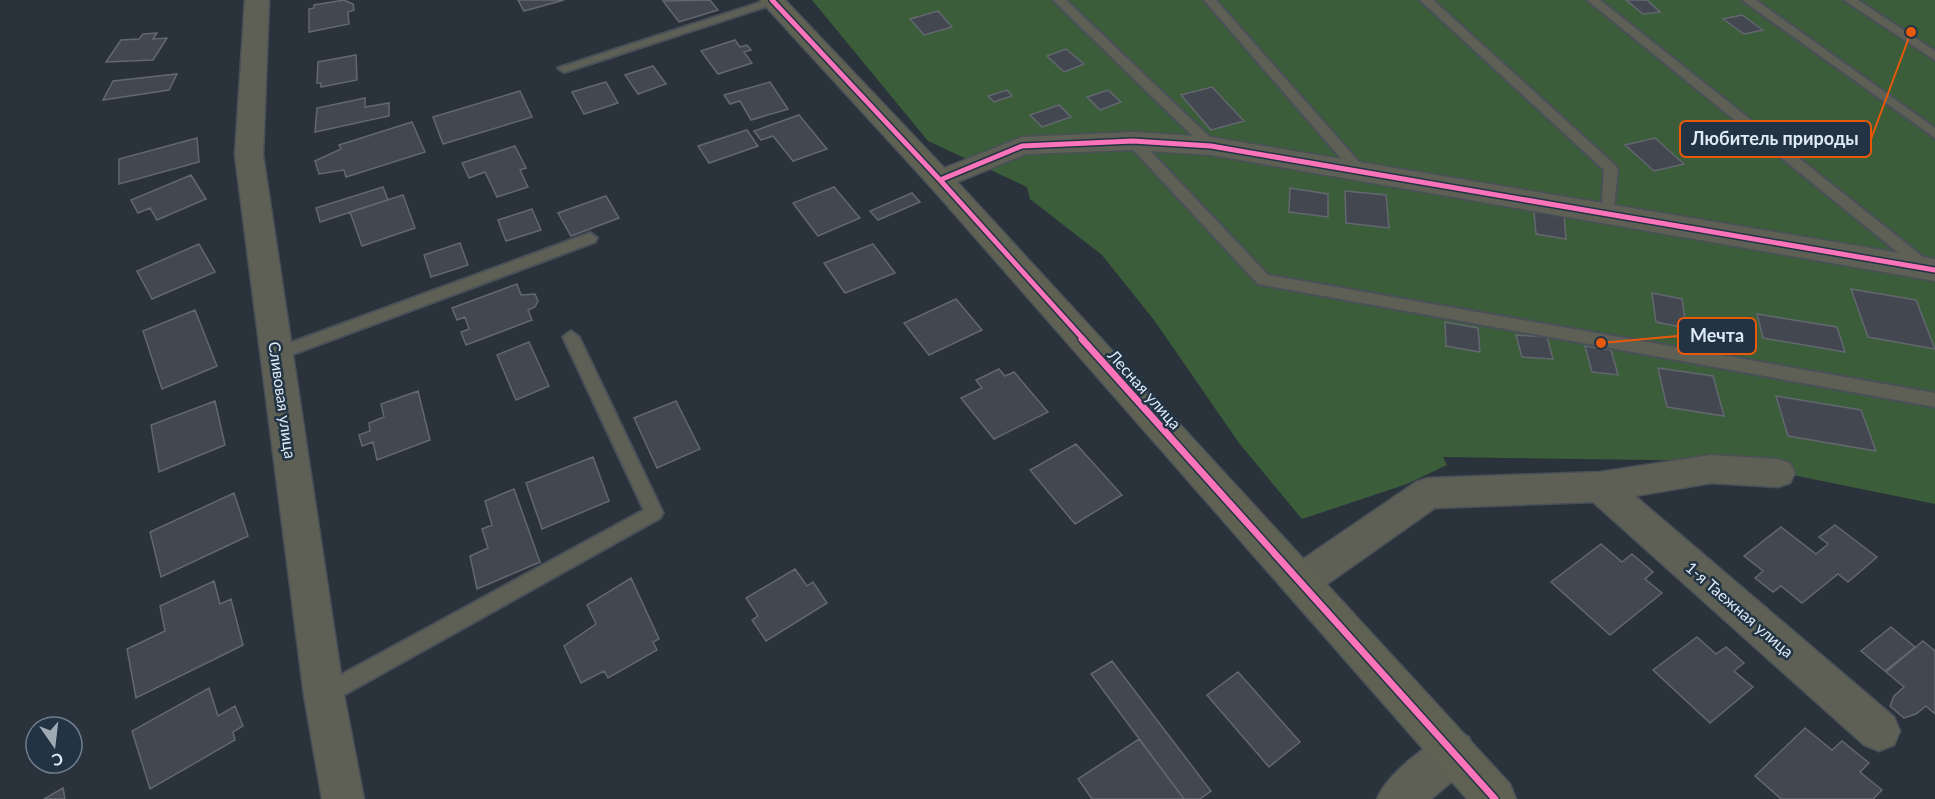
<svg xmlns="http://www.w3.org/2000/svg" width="1935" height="799" font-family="Lato,sans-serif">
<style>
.green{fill:#3b5d39}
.building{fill:#434750;stroke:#626770;stroke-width:1.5}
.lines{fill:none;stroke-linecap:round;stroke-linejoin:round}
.lane-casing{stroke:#495058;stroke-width:4}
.street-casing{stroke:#495058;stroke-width:3}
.secondary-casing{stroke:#495058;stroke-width:3}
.lane{fill:#5e6055;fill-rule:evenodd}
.street{fill:#5e6055;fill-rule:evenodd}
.secondary{fill:#5f6252;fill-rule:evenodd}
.cycleway-far1-casing{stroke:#234;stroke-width:8}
.cycleway-casing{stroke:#234;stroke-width:10}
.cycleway-far1{stroke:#fb73b8;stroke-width:5}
.cycleway{stroke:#fb73b8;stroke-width:7}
.labels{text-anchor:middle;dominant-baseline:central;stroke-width:5;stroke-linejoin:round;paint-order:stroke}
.street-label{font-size:16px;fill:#dfeaf5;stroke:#234}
.leader{fill:none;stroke:#e8590c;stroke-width:2}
.callout-dot{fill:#e8590c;stroke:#234;stroke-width:2}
.callout{fill:#234;stroke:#e8590c;stroke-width:2}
.callout-label{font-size:18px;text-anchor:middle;font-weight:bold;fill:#dfeaf5}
</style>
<rect width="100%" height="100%" fill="#2a333c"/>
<path class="green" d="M 812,0 L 1935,0 L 1935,504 L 1724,461 L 1443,457 L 1447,465 L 1407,484 L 1302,519 L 1239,443 L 1154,320 L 1102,255 L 1030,199 L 1027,187 L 928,141 Z"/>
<path class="building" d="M 344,0 L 353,4 L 354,10 L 348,12 L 349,24 L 309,32 L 309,9 L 314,8 L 314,5 Z
M 518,0 L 564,0 L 524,11 Z
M 710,0 L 718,10 L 679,22 L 663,1 Z
M 1626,0 L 1647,0 L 1660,12 L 1643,14 Z
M 938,11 L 952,27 L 924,35 L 910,19 Z
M 1742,15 L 1763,30 L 1744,34 L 1723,19 Z
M 157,33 L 153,39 L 167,38 L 153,60 L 106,62 L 121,40 L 139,39 L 143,34 Z
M 735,40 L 740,47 L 747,45 L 751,50 L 744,52 L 752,63 L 718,74 L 701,51 Z
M 1066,49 L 1084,64 L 1064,72 L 1047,56 Z
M 356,55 L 357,80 L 321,87 L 321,83 L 317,83 L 318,62 Z
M 653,66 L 666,84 L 638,94 L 625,75 Z
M 177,74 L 169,90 L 103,100 L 113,81 Z
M 606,82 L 618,103 L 584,114 L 572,92 Z
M 770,82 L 788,109 L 751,120 L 740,101 L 730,104 L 724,95 Z
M 1212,87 L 1244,121 L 1211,130 L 1181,95 Z
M 1007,90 L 1012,96 L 994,102 L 988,96 Z
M 1108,90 L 1121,102 L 1100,110 L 1087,97 Z
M 520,91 L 532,117 L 443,144 L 433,117 Z
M 365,98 L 365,107 L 389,103 L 389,116 L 315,132 L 317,108 Z
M 1059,105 L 1071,117 L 1042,127 L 1030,115 Z
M 799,115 L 827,149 L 793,161 L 773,136 L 761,140 L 754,131 Z
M 412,122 L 425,152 L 346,177 L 344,170 L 319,174 L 315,161 L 341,149 L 339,145 Z
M 747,130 L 758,146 L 709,163 L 698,146 Z
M 197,138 L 199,162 L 119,184 L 119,159 Z
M 1655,138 L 1684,164 L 1654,171 L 1625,145 Z
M 515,146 L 526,168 L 520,170 L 528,187 L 497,197 L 485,172 L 469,178 L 462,163 Z
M 191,175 L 206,199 L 157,220 L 150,208 L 138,213 L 131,200 Z
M 383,187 L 388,200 L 320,222 L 316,208 Z
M 834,187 L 860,218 L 818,236 L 793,203 Z
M 1290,188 L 1328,194 L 1328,217 L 1289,212 Z
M 1345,191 L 1386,195 L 1389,228 L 1346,223 Z
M 912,193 L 920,202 L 878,220 L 870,211 Z
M 403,195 L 415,228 L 362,246 L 350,212 Z
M 606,196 L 619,218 L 571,236 L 558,213 Z
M 532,209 L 541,230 L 506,241 L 498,220 Z
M 1534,210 L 1564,215 L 1566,239 L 1536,234 Z
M 460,243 L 468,265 L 431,277 L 424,255 Z
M 199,244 L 215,272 L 152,299 L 137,271 Z
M 873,244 L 895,273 L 845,293 L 824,263 Z
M 517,284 L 521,295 L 535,294 L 538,301 L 535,307 L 528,310 L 532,320 L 466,345 L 461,332 L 469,329 L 465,317 L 457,320 L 452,308 Z
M 1851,289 L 1916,300 L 1935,349 L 1868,337 Z
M 1652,293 L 1682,299 L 1686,328 L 1656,322 Z
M 956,299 L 982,330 L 929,355 L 904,323 Z
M 195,310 L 217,366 L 162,389 L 143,331 Z
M 1757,314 L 1837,327 L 1845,352 L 1763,338 Z
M 1445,322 L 1478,328 L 1480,352 L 1446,346 Z
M 1516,335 L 1547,337 L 1553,359 L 1522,357 Z
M 529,342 L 549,386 L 516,400 L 497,355 Z
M 1585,346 L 1611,350 L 1618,375 L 1592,372 Z
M 1658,368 L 1713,376 L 1724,416 L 1667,407 Z
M 999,369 L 1005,376 L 1014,372 L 1048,412 L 994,439 L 961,398 L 982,388 L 976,380 Z
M 418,391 L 430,440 L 377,460 L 373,442 L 362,446 L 359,435 L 370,431 L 369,423 L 384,417 L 381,404 Z
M 1776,396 L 1861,410 L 1876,451 L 1788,436 Z
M 215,401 L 225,445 L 159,472 L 151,425 Z
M 676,401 L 700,449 L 657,468 L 634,418 Z
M 1076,444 L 1122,495 L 1075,524 L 1030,470 Z
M 593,457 L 609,501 L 542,529 L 526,483 Z
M 514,489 L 540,562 L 477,589 L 470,556 L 488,548 L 482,529 L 492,525 L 485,501 Z
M 234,493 L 248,536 L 161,577 L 150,532 Z
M 1835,525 L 1877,557 L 1848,582 L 1838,574 L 1802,603 L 1781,586 L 1773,592 L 1755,578 L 1763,571 L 1744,556 L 1781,527 L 1816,554 L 1828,544 L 1819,537 Z
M 1601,544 L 1622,562 L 1632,554 L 1653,572 L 1645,579 L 1662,593 L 1610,635 L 1551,582 Z
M 795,569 L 807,586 L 813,582 L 827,603 L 766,641 L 752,620 L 758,616 L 746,598 Z
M 631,578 L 659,639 L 653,642 L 657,650 L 608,678 L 604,671 L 581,683 L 564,646 L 596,624 L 587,605 Z
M 214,581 L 220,604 L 231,599 L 243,645 L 136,698 L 127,649 L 165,631 L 160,606 Z
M 1891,627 L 1915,647 L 1885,671 L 1861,651 Z
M 1697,637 L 1716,654 L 1726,647 L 1744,663 L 1734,671 L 1753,687 L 1710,723 L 1653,670 Z
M 1923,641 L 1935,651 L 1935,714 L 1926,706 L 1916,714 L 1904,718 L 1890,706 L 1894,696 L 1904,687 L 1886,672 Z
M 1112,661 L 1211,791 L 1200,799 L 1184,799 L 1091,674 Z
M 1238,672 L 1300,742 L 1269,767 L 1207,695 Z
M 209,688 L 218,716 L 235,706 L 243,726 L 233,732 L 235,740 L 150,789 L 132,731 Z
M 1805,728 L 1832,750 L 1842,741 L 1869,763 L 1860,772 L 1882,790 L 1873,799 L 1781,799 L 1755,776 Z
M 1139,739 L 1184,799 L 1092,799 L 1078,779 Z
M 63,788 L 65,799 L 44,799 Z"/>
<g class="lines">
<g class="lane-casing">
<path id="lane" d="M 768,0 L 780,2 L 568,71 L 564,72 L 558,68 Z
M 1053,0 L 1066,0 L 1216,143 L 1216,149 L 1206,149 Z
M 1204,0 L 1216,0 L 1367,171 L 1367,177 L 1357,177 Z
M 1420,0 L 1433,0 L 1616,166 L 1618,169 L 1613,219 L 1603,219 L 1601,216 L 1604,170 Z
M 1587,0 L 1600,0 L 1932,264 L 1934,268 L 1932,272 L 1922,272 Z
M 1742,0 L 1756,0 L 1935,128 L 1935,138 Z
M 1844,0 L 1858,0 L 1935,51 L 1935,60 Z
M 1133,137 L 1138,138 L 1268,275 L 1935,393 L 1935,407 L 1258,284 L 1128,144 L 1126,141 Z
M 590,233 L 597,238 L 595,242 L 283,358 L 271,358 L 269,354 L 271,350 Z
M 571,331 L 579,337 L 663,513 L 660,518 L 331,702 L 324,705 L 317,702 L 314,695 L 317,688 L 644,510 L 563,337 Z"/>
</g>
<g class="street-casing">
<path id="street" d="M 245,0 L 269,0 L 263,155 L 344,695 L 364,799 L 322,799 L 304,695 L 235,155 Z
M 1133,132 L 1211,137 L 1935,259 L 1935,281 L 1211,155 L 1133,150 L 1026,154 L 940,189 L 930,186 L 926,180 L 930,174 L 1022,137 Z
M 1711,455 L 1778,459 L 1790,463 L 1795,473 L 1790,483 L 1778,487 L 1711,483 L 1635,496 L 1894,717 L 1900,731 L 1894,745 L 1879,751 L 1864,745 L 1593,502 L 1435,508 L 1313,594 L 1300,599 L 1287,594 L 1281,582 L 1287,570 L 1416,482 L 1428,478 L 1600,472 Z
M 1454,731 L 1469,737 L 1475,752 L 1469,767 L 1431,799 L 1377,799 C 1387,774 1429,742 1454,731 Z"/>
</g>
<g class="secondary-casing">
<path id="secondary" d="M 760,0 L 785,0 L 950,174 L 1510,784 L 1516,799 L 1467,799 L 930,186 Z"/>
</g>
<use href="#lane" class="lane"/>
<use href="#street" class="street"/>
<use href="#secondary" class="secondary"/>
<g class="cycleway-far1-casing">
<path id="cycleway-far1" d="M 772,0 L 940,180 L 1084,340
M 940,180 L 1022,146 L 1133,141 L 1211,146 L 1935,270"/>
</g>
<g class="cycleway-casing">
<path id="cycleway" d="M 1082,339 L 1495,799"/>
</g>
<use href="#cycleway-far1" class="cycleway-far1"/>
<use href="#cycleway" class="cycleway"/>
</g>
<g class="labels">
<g class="street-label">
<text transform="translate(1145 389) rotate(48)">Лесная улица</text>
<text transform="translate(283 400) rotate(82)">Сливовая улица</text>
<text transform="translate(1740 609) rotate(41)">1-я Таежная улица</text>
</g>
</g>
<path class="leader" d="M1911 32L1871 139M1601 343L1678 336"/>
<g class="callout-dot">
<circle cx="1911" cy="32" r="6"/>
<circle cx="1601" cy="343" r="6"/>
</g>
<g class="callout">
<rect x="1680" y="121" width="191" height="36" rx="6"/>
<rect x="1678" y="318" width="78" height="36" rx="6"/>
</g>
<g class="callout-label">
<text x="1775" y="145">Любитель природы</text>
<text x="1717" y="342">Мечта</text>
</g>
<g transform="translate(54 745) rotate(166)"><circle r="28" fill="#223344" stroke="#6e7c8b" stroke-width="1.5"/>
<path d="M0-4.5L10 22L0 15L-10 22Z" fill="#a0aab4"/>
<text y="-9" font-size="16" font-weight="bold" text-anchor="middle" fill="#dfeaf5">С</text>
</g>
</svg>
